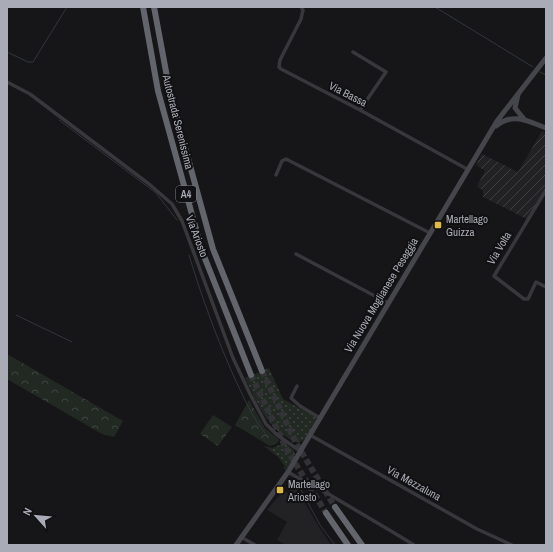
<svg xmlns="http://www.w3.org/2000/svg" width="553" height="552" font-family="'Archivo Narrow',sans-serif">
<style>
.built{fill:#222124}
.industrial{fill:url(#industrial-furrows)}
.grass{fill:url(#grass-dots)}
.forest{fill:url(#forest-crowns)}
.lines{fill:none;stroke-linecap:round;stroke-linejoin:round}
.stream{stroke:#30373f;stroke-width:1}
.highway-tunnel{stroke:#333337;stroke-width:6;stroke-dasharray:6 3;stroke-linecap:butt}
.street{stroke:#37373c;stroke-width:3.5}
.secondary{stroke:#45464b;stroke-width:5}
.highway{stroke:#63656c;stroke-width:6}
.poi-dot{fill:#e0b944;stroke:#111012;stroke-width:1.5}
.labels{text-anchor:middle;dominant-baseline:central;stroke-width:4;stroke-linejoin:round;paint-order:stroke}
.shield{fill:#111012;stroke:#7b7d85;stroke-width:1}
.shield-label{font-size:10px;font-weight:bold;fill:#a9acb6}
.street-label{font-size:11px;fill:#a9acb6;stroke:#111012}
.poi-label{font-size:11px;fill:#a9acb6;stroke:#111012;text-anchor:start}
</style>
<defs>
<pattern id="industrial-furrows" width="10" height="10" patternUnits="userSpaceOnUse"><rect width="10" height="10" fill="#222124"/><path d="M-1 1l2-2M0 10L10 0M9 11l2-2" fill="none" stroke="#3f3f42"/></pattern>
<pattern id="grass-dots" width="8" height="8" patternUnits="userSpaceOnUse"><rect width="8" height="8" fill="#222923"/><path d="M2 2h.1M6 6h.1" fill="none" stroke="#3f4541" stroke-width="1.8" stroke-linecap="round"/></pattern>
<pattern id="forest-crowns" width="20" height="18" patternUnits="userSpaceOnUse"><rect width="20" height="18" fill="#222923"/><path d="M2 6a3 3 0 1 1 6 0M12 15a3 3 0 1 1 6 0" fill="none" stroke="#3f4541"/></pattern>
</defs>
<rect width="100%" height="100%" fill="#161517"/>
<path class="built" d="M 295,486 L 319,527 L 331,545 L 286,545 L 277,540 L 287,522 L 267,510 L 283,491 L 288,493 Z"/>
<path class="industrial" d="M 542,131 L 546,133 L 546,187 L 527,219 L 483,197 L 483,191 L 477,186 L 485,171 L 476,165 L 482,154 L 518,172 Z"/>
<path class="grass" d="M 269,368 L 283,399 L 317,418 C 313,424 309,437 302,441 C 297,444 292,441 288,438 C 265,425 256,400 245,378 Z
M 284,443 L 294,450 L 295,454 L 287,469 L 278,457 L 264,446 L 272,448 Z"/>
<path class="forest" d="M 7,354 L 123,421 L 114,437 L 102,434 L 7,379 Z
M 249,400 L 265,428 L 279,440 L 277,443 L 270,446 L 235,425 Z
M 213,415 L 232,427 L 218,446 L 200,434 Z"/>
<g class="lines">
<path class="stream" d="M 435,7 L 533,67
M 7,52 L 28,62 L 33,62 L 67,7
M 540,72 L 546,75
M 59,120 L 156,193 L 177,220
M 189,255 C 202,298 217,339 235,379 C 244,398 252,417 265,433
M 16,315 L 72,342
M 284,467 L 286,470
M 300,488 L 320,525 L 335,545"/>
<path class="highway-tunnel" d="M 262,371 L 296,443 L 335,507
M 251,375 L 287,450 L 326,513"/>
<path class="street" d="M 301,7 L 303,10 L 301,19 L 280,60 L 279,67 L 281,69 L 360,110 L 467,169
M 353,52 L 386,72 L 360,110
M 7,82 L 30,94 L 149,184 L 172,204 L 182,221 L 233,358 L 250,394 L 266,424 L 277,435 L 300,451
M 276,175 L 282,161 L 286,159 L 430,233
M 546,190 L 494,276 L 524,299 L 528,299 L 536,282 L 546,287
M 296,254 L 388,303
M 297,386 L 291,398 L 300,406 L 320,418
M 310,435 L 477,529 L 512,545
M 288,472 C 304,482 321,489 337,499 C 362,514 388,529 414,545
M 241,537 L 255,545"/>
<path class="secondary" d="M 518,95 L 515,108 L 524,119
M 496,126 C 513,112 528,121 546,128
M 236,545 L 288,472 L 497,121 L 546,58"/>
<path class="highway" d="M 143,7 L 158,91 L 202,251 L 251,375
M 154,7 L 170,93 L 213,249 L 262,371
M 335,507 L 362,545
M 326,513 L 348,545"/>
</g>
<g class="poi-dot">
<rect x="434" y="221" width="8" height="8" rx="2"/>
<rect x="276" y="486" width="8" height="8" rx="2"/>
</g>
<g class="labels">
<rect class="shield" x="176" y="186" width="20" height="16" rx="3"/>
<g class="shield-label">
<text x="186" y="194">A4</text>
</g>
<g class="street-label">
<text transform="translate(348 94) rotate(27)">Via Bassa</text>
<text transform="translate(178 122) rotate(76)">Autostrada Serenissima</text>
<text transform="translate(197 236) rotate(69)">Via Ariosto</text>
<text transform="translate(499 248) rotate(-59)">Via Volta</text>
<text transform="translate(381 295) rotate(-59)">Via Nuova Moglianese Peseggia</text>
<text transform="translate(414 483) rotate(29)">Via Mezzaluna</text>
</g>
<g class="poi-label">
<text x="446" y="219">Martellago<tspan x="446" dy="13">Guizza</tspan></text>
<text x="288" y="484">Martellago<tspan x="288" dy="13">Ariosto</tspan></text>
</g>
</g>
<rect width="553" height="552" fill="none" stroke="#a9acb6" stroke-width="16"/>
<g transform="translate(36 516) rotate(297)" stroke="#111012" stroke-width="3" paint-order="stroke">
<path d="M0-3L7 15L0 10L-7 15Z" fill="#a9acb6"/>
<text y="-6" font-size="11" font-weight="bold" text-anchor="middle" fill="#a9acb6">N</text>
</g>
</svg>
